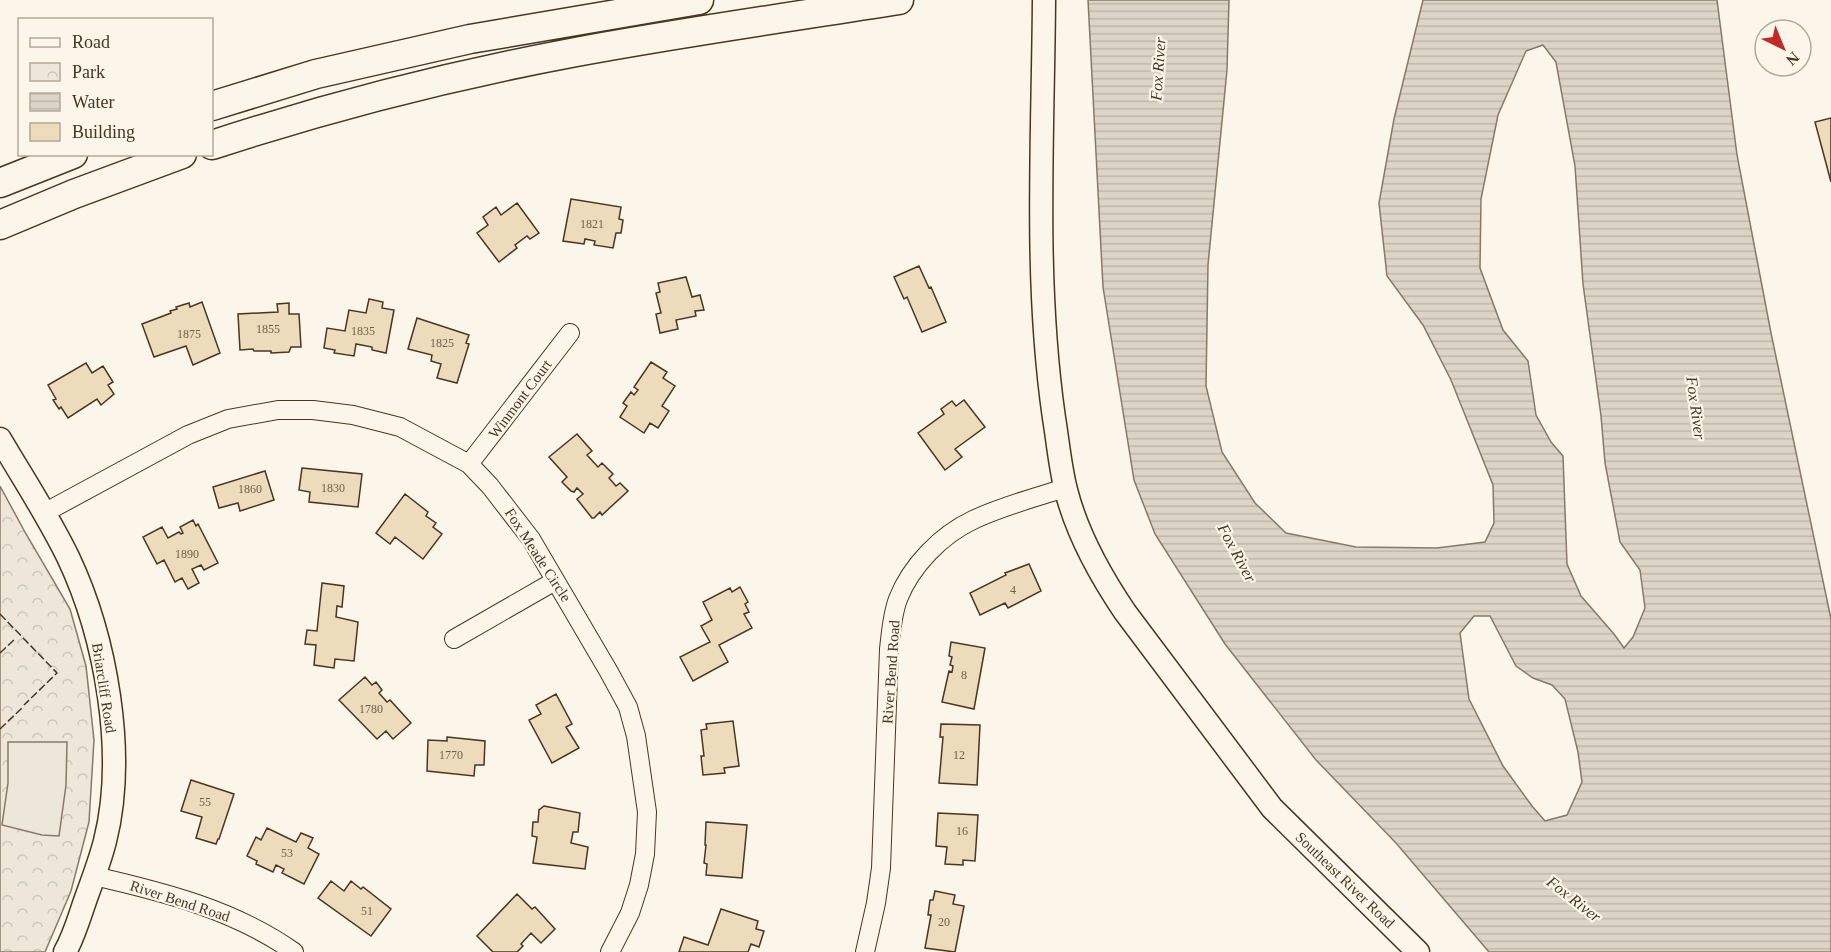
<svg xmlns="http://www.w3.org/2000/svg" width="1831" height="952" font-family="Georgia,serif">
<style>
.park{fill:url(#park-crowns);stroke:#887966;stroke-width:1.5}
.parking{fill:#ede7d9;stroke:#887966;stroke-width:1.5}
.water{fill:url(#water-rules);stroke:#887966;stroke-width:1.5;fill-rule:evenodd}
.building{fill:#ecdcbc;stroke:#4a3520;stroke-width:1.5}
.lines{fill:none;stroke-linecap:round;stroke-linejoin:round}
.minor-casing{stroke:#4a3520;stroke-width:20}
.tertiary-casing{stroke:#4a3520;stroke-width:25}
.primary-casing{stroke:#4a3520;stroke-width:31}
.minor{stroke:#fbf6e9;stroke-width:18}
.tertiary{stroke:#fbf6e9;stroke-width:22}
.primary{stroke:#fbf6e9;stroke-width:28}
.fence{stroke:#4a3520;stroke-width:1.5;stroke-dasharray:8 3;stroke-linecap:butt}
.labels{text-anchor:middle;dominant-baseline:central;stroke-width:4.5;stroke-linejoin:round;paint-order:stroke}
.number-label{font-size:12px;fill:#725f47}
.street-label{font-size:15px;fill:#4a3520;stroke:#fbf6e9}
.water-label{font-size:16px;font-style:italic;fill:#4a3520;stroke:#fbf6e9}
</style>
<defs>
<pattern id="park-crowns" width="20" height="18" patternUnits="userSpaceOnUse" patternTransform="scale(1.5)"><rect width="20" height="18" fill="#ede6d9"/><path d="M2 6a3 3 0 1 1 6 0M12 15a3 3 0 1 1 6 0" fill="none" stroke="#cdc6ba"/></pattern>
<pattern id="water-rules" width="6" height="5" patternUnits="userSpaceOnUse" patternTransform="scale(1.5)"><rect width="6" height="5" fill="#dcd4c6"/><path d="M0 2.5h6" fill="none" stroke="#beb7aa"/></pattern>
</defs>
<rect width="100%" height="100%" fill="#fbf6e9"/>
<path class="park" d="M 0,486 L 26,534 L 70,609 L 86,666 L 94,740 L 89,822 L 71,891 L 45,952 L 0,952 Z"/>
<path class="parking" d="M 8,742 L 67,742 L 66,785 L 59,836 L 42,835 L 2,825 L 8,783 Z"/>
<path class="water" d="M 1088,0 L 1229,0 L 1227,70 L 1208,265 L 1206,386 L 1222,452 L 1255,503 L 1286,533 L 1356,547 L 1437,548 L 1485,542 L 1494,523 L 1493,485 L 1451,380 L 1423,325 L 1387,276 L 1379,203 L 1394,119 L 1423,0 L 1717,0 L 1737,155 L 1771,333 L 1831,619 L 1831,952 L 1489,952 L 1396,843 L 1316,760 L 1225,644 L 1155,534 L 1134,480 L 1103,287 ZM 1543,45 L 1556,62 L 1575,166 L 1583,284 L 1601,416 L 1605,463 L 1620,542 L 1640,570 L 1645,608 L 1633,637 L 1624,648 L 1614,634 L 1581,596 L 1567,564 L 1563,456 L 1551,442 L 1536,415 L 1528,361 L 1503,330 L 1480,268 L 1481,199 L 1498,115 L 1526,51 ZM 1474,616 L 1490,616 L 1516,666 L 1533,678 L 1552,685 L 1565,699 L 1578,752 L 1582,782 L 1567,815 L 1545,821 L 1532,806 L 1503,766 L 1469,699 L 1460,633 Z"/>
<path class="building" d="M 1831,118 L 1831,182 L 1815,122 Z
M 571,199 L 621,207 L 619,219 L 623,220 L 621,233 L 616,233 L 613,248 L 594,245 L 595,241 L 585,239 L 584,244 L 563,241 Z
M 517,203 L 539,233 L 530,239 L 527,236 L 515,245 L 517,248 L 499,262 L 477,233 L 488,225 L 483,217 L 496,207 L 501,215 Z
M 919,266 L 929,288 L 931,287 L 946,322 L 922,332 L 907,297 L 904,299 L 894,277 Z
M 686,277 L 692,297 L 700,295 L 704,310 L 695,311 L 696,316 L 676,320 L 678,329 L 660,333 L 656,314 L 661,313 L 656,293 L 660,292 L 658,283 Z
M 369,299 L 383,302 L 382,308 L 394,310 L 386,353 L 372,350 L 372,347 L 356,344 L 354,356 L 334,353 L 335,350 L 324,348 L 327,328 L 345,331 L 349,310 L 366,313 Z
M 202,302 L 220,353 L 193,365 L 186,346 L 154,357 L 142,324 L 171,313 L 170,311 L 177,309 L 176,307 L 189,303 L 190,307 Z
M 289,303 L 289,314 L 299,314 L 301,347 L 291,347 L 289,352 L 271,353 L 271,351 L 254,351 L 253,349 L 240,350 L 238,314 L 278,312 L 277,304 Z
M 417,318 L 469,335 L 466,343 L 469,344 L 457,383 L 437,378 L 441,364 L 431,361 L 432,355 L 408,349 Z
M 651,362 L 667,372 L 663,378 L 675,386 L 662,406 L 669,411 L 658,428 L 650,423 L 644,433 L 620,417 L 627,406 L 623,403 L 631,392 L 634,395 L 638,390 L 634,387 Z
M 86,363 L 92,373 L 103,366 L 113,382 L 108,385 L 114,394 L 101,405 L 97,399 L 68,418 L 61,407 L 59,409 L 53,400 L 56,399 L 48,385 Z
M 964,400 L 985,427 L 955,449 L 962,457 L 945,470 L 918,433 L 944,414 L 941,409 L 952,401 L 956,406 Z
M 577,434 L 592,451 L 587,455 L 598,467 L 602,463 L 613,474 L 609,478 L 616,486 L 620,483 L 628,491 L 602,515 L 600,512 L 594,518 L 592,518 L 577,499 L 583,494 L 577,488 L 574,492 L 571,491 L 562,482 L 567,477 L 549,457 Z
M 302,468 L 362,474 L 358,507 L 309,502 L 310,492 L 299,490 Z
M 265,471 L 274,500 L 240,511 L 238,503 L 219,508 L 213,487 Z
M 405,494 L 428,512 L 426,516 L 436,523 L 433,527 L 442,534 L 423,559 L 395,537 L 390,544 L 376,533 Z
M 193,520 L 196,526 L 198,524 L 218,563 L 204,570 L 201,565 L 192,569 L 199,583 L 188,589 L 182,578 L 175,582 L 164,560 L 157,564 L 143,537 L 162,527 L 168,538 L 179,532 L 181,534 L 183,533 L 180,527 Z
M 1029,564 L 1041,591 L 1008,608 L 1005,603 L 980,615 L 970,593 L 1006,575 L 1005,573 Z
M 322,583 L 344,586 L 342,607 L 337,606 L 336,617 L 358,622 L 354,661 L 335,659 L 334,668 L 314,665 L 316,645 L 305,644 L 307,630 L 317,631 Z
M 740,587 L 748,602 L 745,604 L 749,612 L 744,614 L 752,628 L 719,645 L 728,662 L 693,681 L 680,657 L 710,642 L 701,626 L 712,620 L 703,602 L 730,588 L 732,592 Z
M 951,642 L 985,648 L 974,709 L 942,702 L 949,671 L 952,672 L 953,666 L 950,665 L 952,657 L 949,656 Z
M 365,677 L 372,685 L 376,682 L 382,690 L 379,693 L 387,702 L 390,700 L 411,723 L 393,739 L 386,731 L 377,739 L 339,700 Z
M 556,694 L 572,724 L 566,727 L 579,748 L 552,763 L 529,720 L 541,714 L 536,705 Z
M 733,721 L 739,766 L 724,768 L 725,773 L 703,775 L 701,756 L 704,756 L 701,730 L 707,729 L 706,724 Z
M 941,724 L 980,725 L 977,785 L 939,783 L 943,737 L 940,737 Z
M 447,737 L 485,741 L 484,765 L 475,765 L 474,776 L 427,771 L 428,740 L 447,741 Z
M 191,780 L 234,794 L 219,839 L 218,839 L 216,844 L 196,838 L 202,817 L 181,811 Z
M 544,806 L 580,813 L 578,832 L 573,832 L 571,843 L 588,847 L 585,869 L 533,863 L 537,837 L 532,836 L 533,822 L 538,822 L 539,810 Z
M 938,813 L 978,815 L 975,861 L 963,860 L 963,865 L 945,864 L 947,847 L 936,846 Z
M 706,822 L 747,825 L 742,878 L 706,875 L 707,864 L 704,863 L 706,845 L 705,845 Z
M 267,828 L 296,842 L 301,833 L 313,838 L 308,848 L 319,854 L 304,884 L 282,873 L 284,869 L 276,865 L 273,872 L 256,864 L 257,861 L 247,856 L 256,837 L 261,840 Z
M 331,881 L 344,891 L 351,881 L 361,889 L 363,887 L 391,909 L 371,936 L 318,898 Z
M 935,891 L 955,895 L 953,904 L 964,906 L 955,952 L 925,948 L 931,915 L 928,915 L 930,900 L 933,900 Z
M 517,894 L 532,909 L 535,907 L 555,929 L 541,943 L 531,933 L 521,944 L 523,946 L 517,952 L 493,952 L 477,936 Z
M 721,909 L 758,921 L 756,929 L 764,931 L 759,947 L 751,944 L 748,952 L 679,952 L 684,937 L 708,945 Z"/>
<g class="lines">
<g class="minor-casing">
<path id="minor" d="M 469,464 L 570,333
M 44,513 L 188,435 L 228,419 L 278,410 L 313,410 L 353,415 L 400,427 L 469,464 L 490,486 L 531,539 L 609,672 L 628,707 L 636,736 L 647,812 L 645,854 L 639,885 L 630,913 L 610,952
M 454,639 L 555,581
M 94,876 C 164,892 235,910 294,952
M 865,952 L 876,903 L 881,868 L 889,649 C 891,632 892,615 898,599 C 911,566 941,535 973,520 C 1002,506 1034,498 1065,488"/>
</g>
<g class="tertiary-casing">
<path id="tertiary" d="M 1044,0 C 1043,139 1034,280 1054,418 C 1058,442 1060,467 1066,490 C 1077,534 1100,575 1125,612 L 1272,808 L 1418,952
M 0,439 C 23,478 48,516 68,557 C 106,637 127,754 105,841 C 100,861 92,881 85,901 C 79,918 74,936 65,952"/>
</g>
<g class="primary-casing">
<path id="primary" d="M 212,106 L 316,74 L 470,39 L 699,0
M 212,145 C 331,106 453,75 576,52 C 683,32 791,17 899,0
M 0,183 L 73,154
M 0,225 L 74,194 L 182,154"/>
</g>
<use href="#minor" class="minor"/>
<use href="#tertiary" class="tertiary"/>
<use href="#primary" class="primary"/>
<path class="fence" d="M 0,614 L 57,673 L 24,705
M 0,653 L 15,639
M 0,729 L 22,708"/>
</g>
<g class="labels">
<g class="number-label">
<text x="592" y="224">1821</text>
<text x="268" y="329">1855</text>
<text x="363" y="331">1835</text>
<text x="189" y="334">1875</text>
<text x="442" y="343">1825</text>
<text x="333" y="488">1830</text>
<text x="250" y="489">1860</text>
<text x="187" y="554">1890</text>
<text x="1013" y="590">4</text>
<text x="964" y="675">8</text>
<text x="371" y="709">1780</text>
<text x="451" y="755">1770</text>
<text x="959" y="755">12</text>
<text x="205" y="802">55</text>
<text x="962" y="831">16</text>
<text x="287" y="853">53</text>
<text x="367" y="911">51</text>
<text x="944" y="922">20</text>
</g>
<g class="street-label">
<text transform="translate(520 399) rotate(-53)">Winmont Court</text>
<text transform="translate(538 555) rotate(57)">Fox Meade Circle</text>
<text transform="translate(891 672) rotate(-86)">River Bend Road</text>
<text transform="translate(104 688) rotate(81)">Briarcliff Road</text>
<text transform="translate(1345 880) rotate(44)">Southeast River Road</text>
<text transform="translate(180 901) rotate(18)">River Bend Road</text>
</g>
<g class="water-label">
<text transform="translate(1158 69) rotate(-86)">Fox River</text>
<text transform="translate(1696 408) rotate(82)">Fox River</text>
<text transform="translate(1237 553) rotate(62)">Fox River</text>
<text transform="translate(1574 899) rotate(38)">Fox River</text>
</g>
</g>
<rect x="18" y="18" width="195" height="138" fill="#fbf6e9" stroke="#b4a999" stroke-width="1.5"/>
<rect x="30" y="38" width="30" height="9" fill="#fbf6e9" stroke="#b4a999" stroke-width="1.5"/>
<text x="72" y="48" font-size="18" fill="#4a3520">Road</text>
<rect x="30" y="63" width="30" height="18" fill="url(#park-crowns)" stroke="#b4a999" stroke-width="1.5"/>
<text x="72" y="78" font-size="18" fill="#4a3520">Park</text>
<rect x="30" y="93" width="30" height="18" fill="url(#water-rules)" stroke="#b4a999" stroke-width="1.5"/>
<text x="72" y="108" font-size="18" fill="#4a3520">Water</text>
<rect x="30" y="123" width="30" height="18" fill="#ecdcbc" stroke="#b4a999" stroke-width="1.5"/>
<text x="72" y="138" font-size="18" fill="#4a3520">Building</text>
<g transform="translate(1783 48) rotate(137)"><circle r="28" fill="#fbf6e9" stroke="#b4a999" stroke-width="1.5"/>
<path d="M0-4.5L10 22L0 15L-10 22Z" fill="#c62828"/>
<text y="-9" font-size="16" font-weight="bold" text-anchor="middle" fill="#4a3520">N</text>
</g>
</svg>
